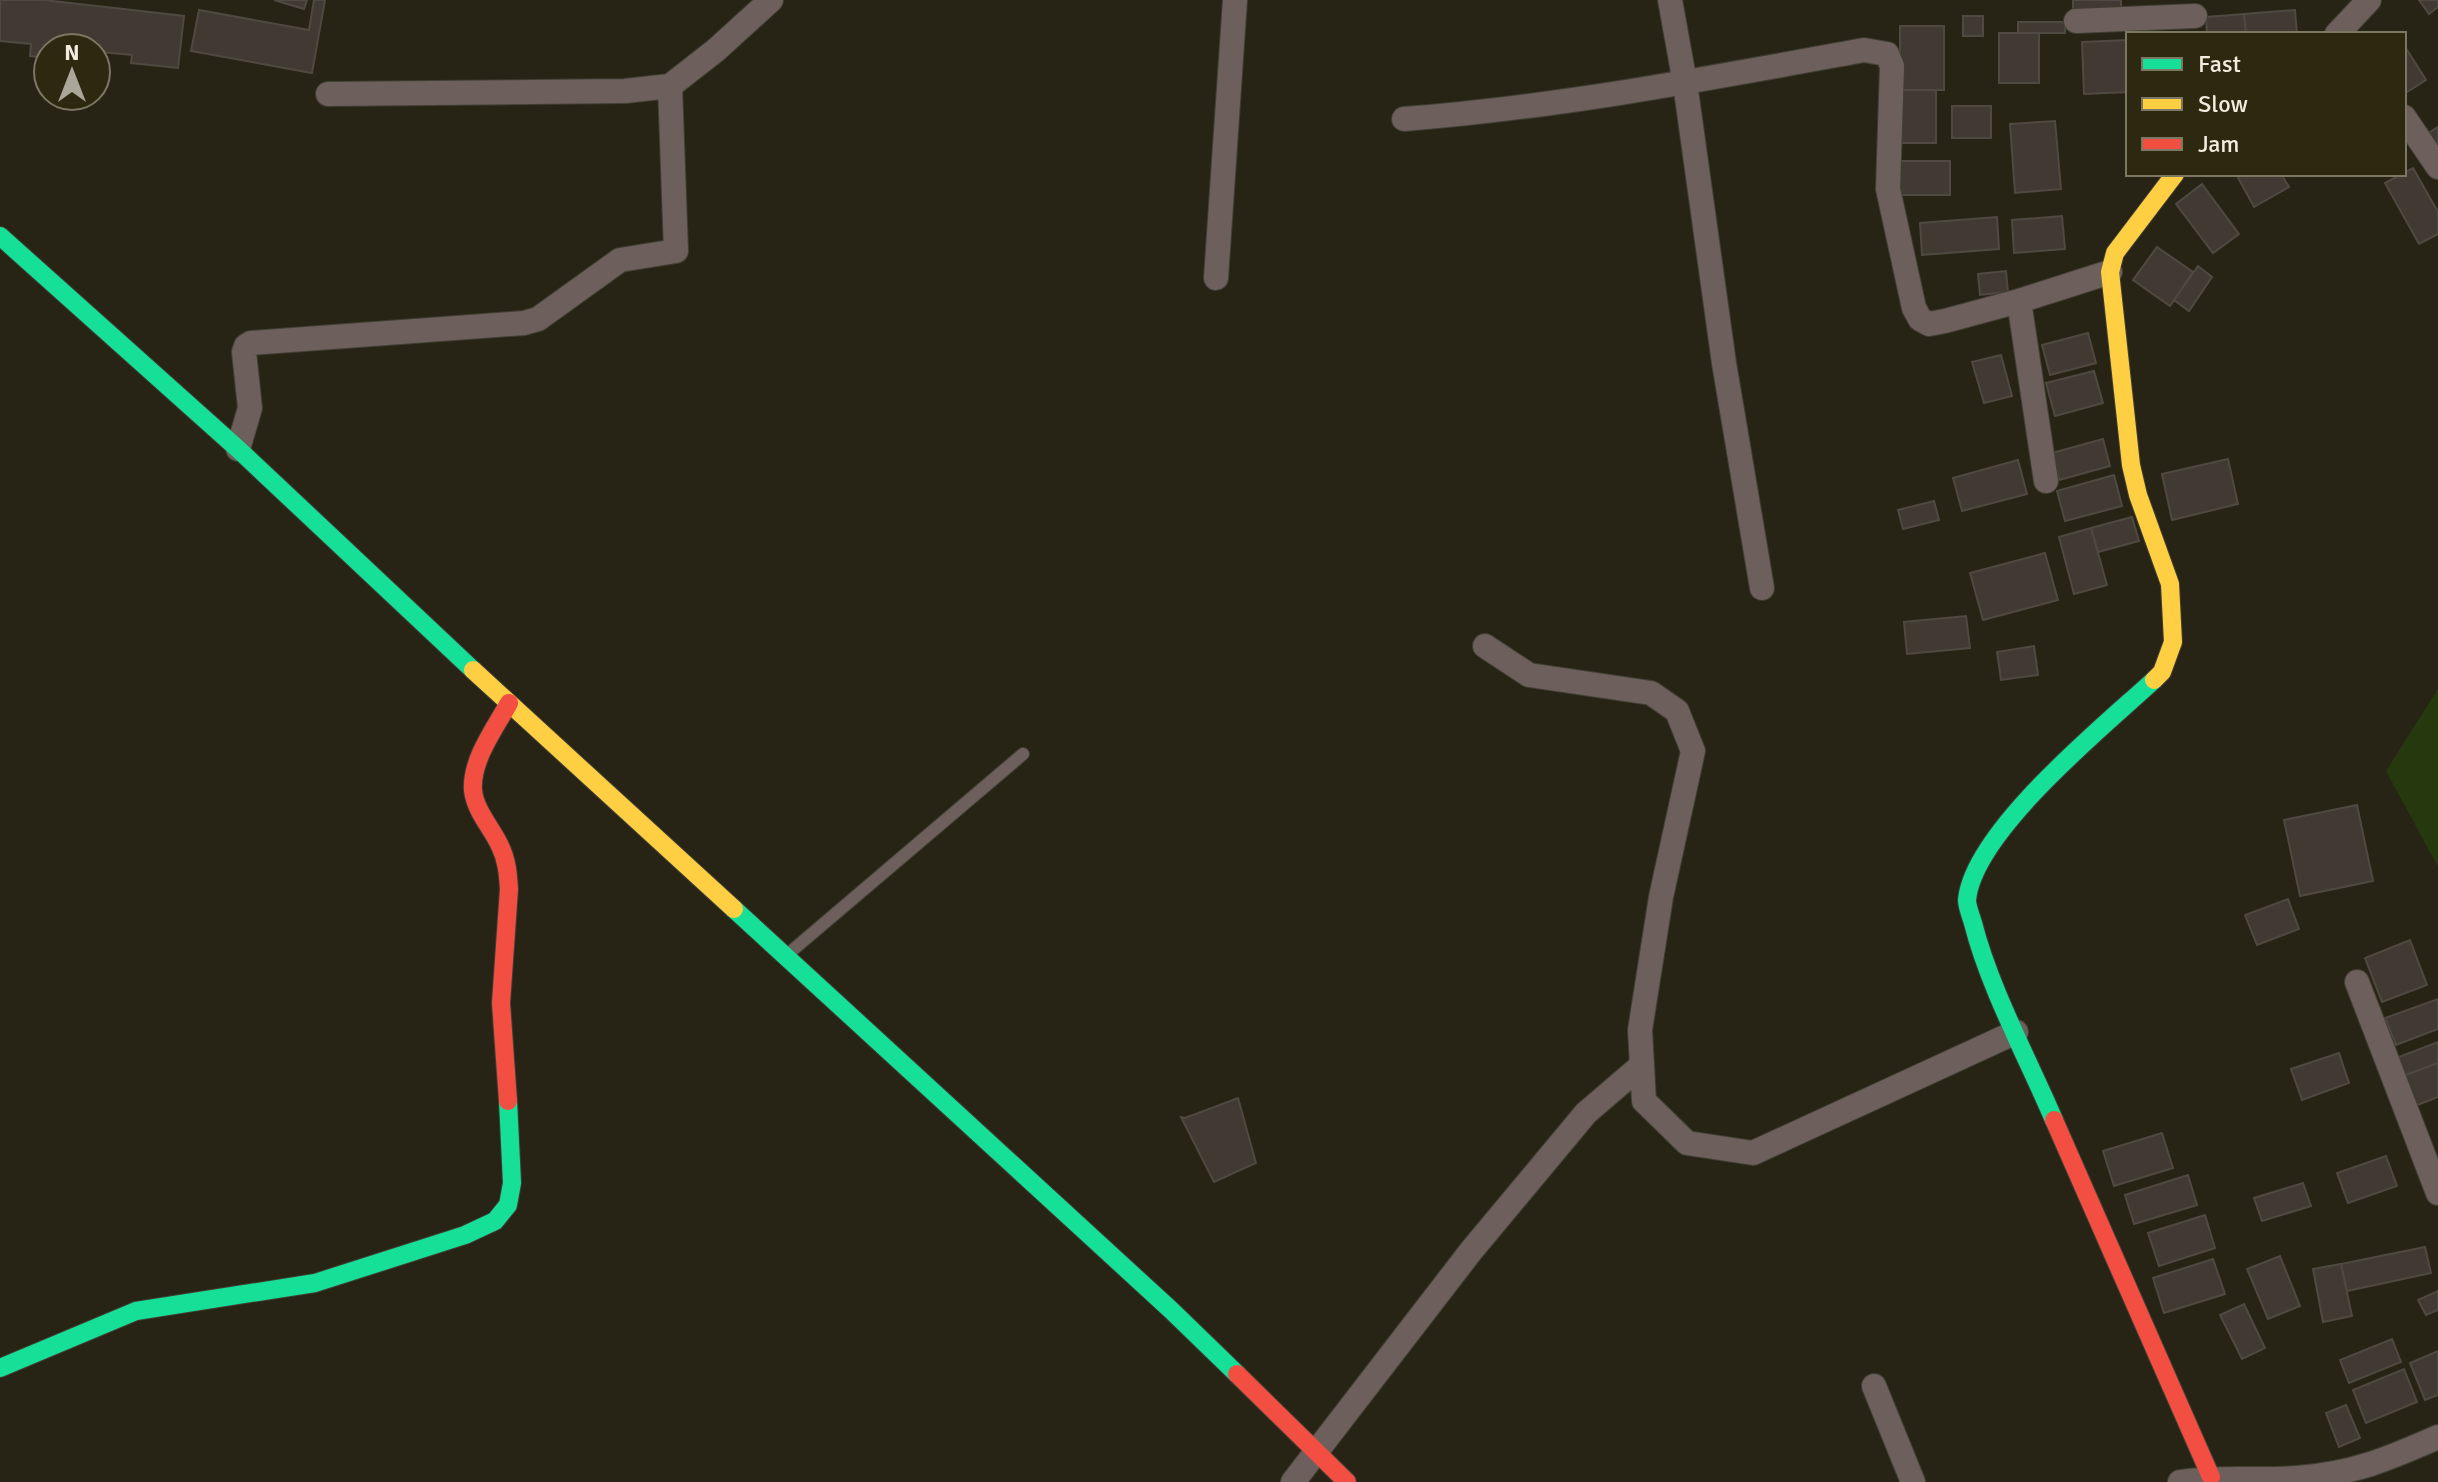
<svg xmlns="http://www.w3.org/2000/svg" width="2438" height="1482" font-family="Signika,sans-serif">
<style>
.green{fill:#26380d}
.building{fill:#403a32;stroke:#4f4a41;stroke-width:2}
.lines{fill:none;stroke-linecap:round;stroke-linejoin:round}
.lane-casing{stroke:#413f34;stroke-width:14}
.street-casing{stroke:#413f34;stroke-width:26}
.fast-casing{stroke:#413f34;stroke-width:20}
.slow-casing{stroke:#413f34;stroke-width:20}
.jam-casing{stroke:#413f34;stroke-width:20}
.lane{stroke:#6d5f5b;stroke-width:12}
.street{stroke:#6d5f5b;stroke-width:24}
.fast{stroke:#16e098;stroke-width:18}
.slow{stroke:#ffcf43;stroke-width:18}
.jam{stroke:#f24e42;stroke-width:18}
</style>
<rect width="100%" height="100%" fill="#272416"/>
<path class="green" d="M 2438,689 L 2438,867 L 2386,771 Z"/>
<path class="building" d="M 0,0 L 44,0 L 184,16 L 178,68 L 131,63 L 132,55 L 101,52 L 99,64 L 96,63 L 96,48 L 48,48 L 48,58 L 30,56 L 31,44 L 0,41 Z
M 274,0 L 307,0 L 304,9 Z
M 314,0 L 325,0 L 312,73 L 191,51 L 199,10 L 309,30 Z
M 2073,0 L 2121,0 L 2121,11 L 2073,11 Z
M 2419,0 L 2438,0 L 2438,7 L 2429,14 Z
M 2295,10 L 2297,34 L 2246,34 L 2244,14 Z
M 2244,14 L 2246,34 L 2207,34 L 2206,17 Z
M 1963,16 L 1983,16 L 1983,36 L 1963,36 Z
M 2018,22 L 2065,22 L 2065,33 L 2018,33 Z
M 1900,26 L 1944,26 L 1944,90 L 1900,90 Z
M 1999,33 L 2039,33 L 2039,83 L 1999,83 Z
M 2128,40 L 2128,92 L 2084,94 L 2082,42 Z
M 2404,45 L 2426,80 L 2404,94 Z
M 1900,90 L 1936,90 L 1936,143 L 1900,143 Z
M 1952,106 L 1991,106 L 1991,138 L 1952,138 Z
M 2055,121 L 2061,189 L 2015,193 L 2010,124 Z
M 2438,127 L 2438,151 L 2427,134 Z
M 1898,161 L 1950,161 L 1950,195 L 1898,195 Z
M 2413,168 L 2438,212 L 2438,234 L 2419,244 L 2385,183 Z
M 2236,174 L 2281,174 L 2289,187 L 2254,207 Z
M 2202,184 L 2239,234 L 2213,253 L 2176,204 Z
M 2062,216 L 2065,249 L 2014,253 L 2012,220 Z
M 1997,217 L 1999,249 L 1922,255 L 1920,223 Z
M 2157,247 L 2193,272 L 2170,306 L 2133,280 Z
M 2198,266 L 2212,277 L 2189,311 L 2174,300 Z
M 2006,271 L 2008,292 L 1980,295 L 1978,274 Z
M 2088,333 L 2096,363 L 2050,375 L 2042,345 Z
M 2001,355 L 2012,396 L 1984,403 L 1972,362 Z
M 2094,371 L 2103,403 L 2055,416 L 2046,383 Z
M 2103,439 L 2110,466 L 2059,480 L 2052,453 Z
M 2228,459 L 2238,504 L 2172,520 L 2162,474 Z
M 2018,460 L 2027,494 L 1962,511 L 1953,478 Z
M 2114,475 L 2122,506 L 2065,521 L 2057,491 Z
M 1934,501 L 1939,520 L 1903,529 L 1898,510 Z
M 2132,517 L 2139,541 L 2098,552 L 2091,528 Z
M 2091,528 L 2107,585 L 2074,594 L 2059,537 Z
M 2045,553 L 2058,600 L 1983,620 L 1970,573 Z
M 1966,616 L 1970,648 L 1907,654 L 1904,622 Z
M 2034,646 L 2038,675 L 2001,680 L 1997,652 Z
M 2357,805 L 2373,881 L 2300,896 L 2284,820 Z
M 2288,899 L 2299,929 L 2257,945 L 2245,915 Z
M 2410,940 L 2427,985 L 2382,1002 L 2365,958 Z
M 2438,999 L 2438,1029 L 2396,1045 L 2385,1018 Z
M 2438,1042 L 2438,1063 L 2403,1076 L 2396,1058 Z
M 2339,1053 L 2349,1083 L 2302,1100 L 2291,1069 Z
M 2438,1063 L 2438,1097 L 2415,1106 L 2403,1076 Z
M 1238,1098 L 1256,1163 L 1214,1182 L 1181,1117 L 1185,1118 Z
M 2162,1133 L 2173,1168 L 2114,1186 L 2103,1151 Z
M 2386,1156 L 2397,1186 L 2348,1203 L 2337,1173 Z
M 2188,1175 L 2197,1205 L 2134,1224 L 2125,1195 Z
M 2303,1183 L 2311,1206 L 2262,1221 L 2254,1198 Z
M 2205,1215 L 2215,1248 L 2159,1266 L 2148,1233 Z
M 2425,1247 L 2431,1273 L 2347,1291 L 2341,1264 Z
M 2280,1256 L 2300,1306 L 2268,1319 L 2247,1269 Z
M 2213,1259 L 2225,1294 L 2164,1313 L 2153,1278 Z
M 2341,1264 L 2352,1316 L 2323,1322 L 2313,1269 Z
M 2438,1291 L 2438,1310 L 2426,1315 L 2418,1300 Z
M 2244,1304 L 2265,1348 L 2242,1359 L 2220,1315 Z
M 2392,1339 L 2401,1362 L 2349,1383 L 2340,1360 Z
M 2438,1351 L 2438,1395 L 2425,1400 L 2410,1363 Z
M 2404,1369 L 2417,1402 L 2366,1423 L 2353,1390 Z
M 2346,1405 L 2360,1438 L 2339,1447 L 2326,1413 Z"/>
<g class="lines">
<g class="lane-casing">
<path id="lane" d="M 788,954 L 1023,754"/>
</g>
<g class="street-casing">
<path id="street" d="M 1670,0 L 1685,83 L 1724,363 L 1762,588
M 2076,21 L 2195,16
M 2337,34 L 2369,0
M 328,94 L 625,91 L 670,86 L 716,50 L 771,0
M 2404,117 L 2438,167
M 1404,119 C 1559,107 1711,78 1864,50 L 1887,54 L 1892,66 L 1888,189 L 1914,308 L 1920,319 L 1929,324 L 1945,321 L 2019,301 L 2110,272
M 1216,278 L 1235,0
M 2019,301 L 2046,481
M 238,449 L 250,408 L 244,352 L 246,346 L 251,343 L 524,323 L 538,319 L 620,260 L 676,251 L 670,86
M 1485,646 L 1529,675 L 1651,693 L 1677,711 L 1693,751 L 1661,897 L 1640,1030 L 1644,1101 L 1687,1143 L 1753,1153 L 2016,1032
M 2357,982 L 2438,1193
M 1874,1386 L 1913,1482
M 1293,1482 L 1471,1251 L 1586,1113 L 1642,1065
M 2180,1482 C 2220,1476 2258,1481 2297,1478 C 2353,1474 2388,1459 2438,1437"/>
</g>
<g class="fast-casing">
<path id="fast" d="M 0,236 L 238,449 L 473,670
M 734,909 L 1171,1310 L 1237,1374
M 2054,1120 C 2028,1059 1989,987 1973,923 C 1971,916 1967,907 1967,900 C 1973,832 2104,726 2154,680
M 0,1368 L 136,1311 L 315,1283 L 465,1235 L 495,1221 L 508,1205 L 512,1183 L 508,1101"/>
</g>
<g class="slow-casing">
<path id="slow" d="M 473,670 L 734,909
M 2154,680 L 2162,672 L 2173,642 L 2170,584 L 2138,495 L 2131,465 L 2110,272 L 2115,253 L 2175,174"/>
</g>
<g class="jam-casing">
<path id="jam" d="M 508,1101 L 501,1003 L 509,889 C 508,874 507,860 500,846 C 492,828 475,811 473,790 C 471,760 495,728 509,703
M 2054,1120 L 2211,1477
M 1237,1374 L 1347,1482"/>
</g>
<use href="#lane" class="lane"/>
<use href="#street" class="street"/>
<use href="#fast" class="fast"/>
<use href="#slow" class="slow"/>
<use href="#jam" class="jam"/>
</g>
<rect x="2126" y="32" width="280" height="144" fill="#2d2810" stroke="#7b7763" stroke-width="2"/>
<rect x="2142" y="58" width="40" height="12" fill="#16e098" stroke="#7b7763" stroke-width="2"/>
<text x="2198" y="72" font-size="24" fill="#f0eddf">Fast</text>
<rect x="2142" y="98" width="40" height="12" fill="#ffcf43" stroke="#7b7763" stroke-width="2"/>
<text x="2198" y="112" font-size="24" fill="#f0eddf">Slow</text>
<rect x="2142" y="138" width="40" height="12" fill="#f24e42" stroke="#7b7763" stroke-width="2"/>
<text x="2198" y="152" font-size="24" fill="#f0eddf">Jam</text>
<g transform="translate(72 72)"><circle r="38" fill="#2d2810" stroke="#7b7763" stroke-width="2"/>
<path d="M0-6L14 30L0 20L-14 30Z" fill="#aaa799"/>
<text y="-12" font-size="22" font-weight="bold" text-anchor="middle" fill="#f0eddf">N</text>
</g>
</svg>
